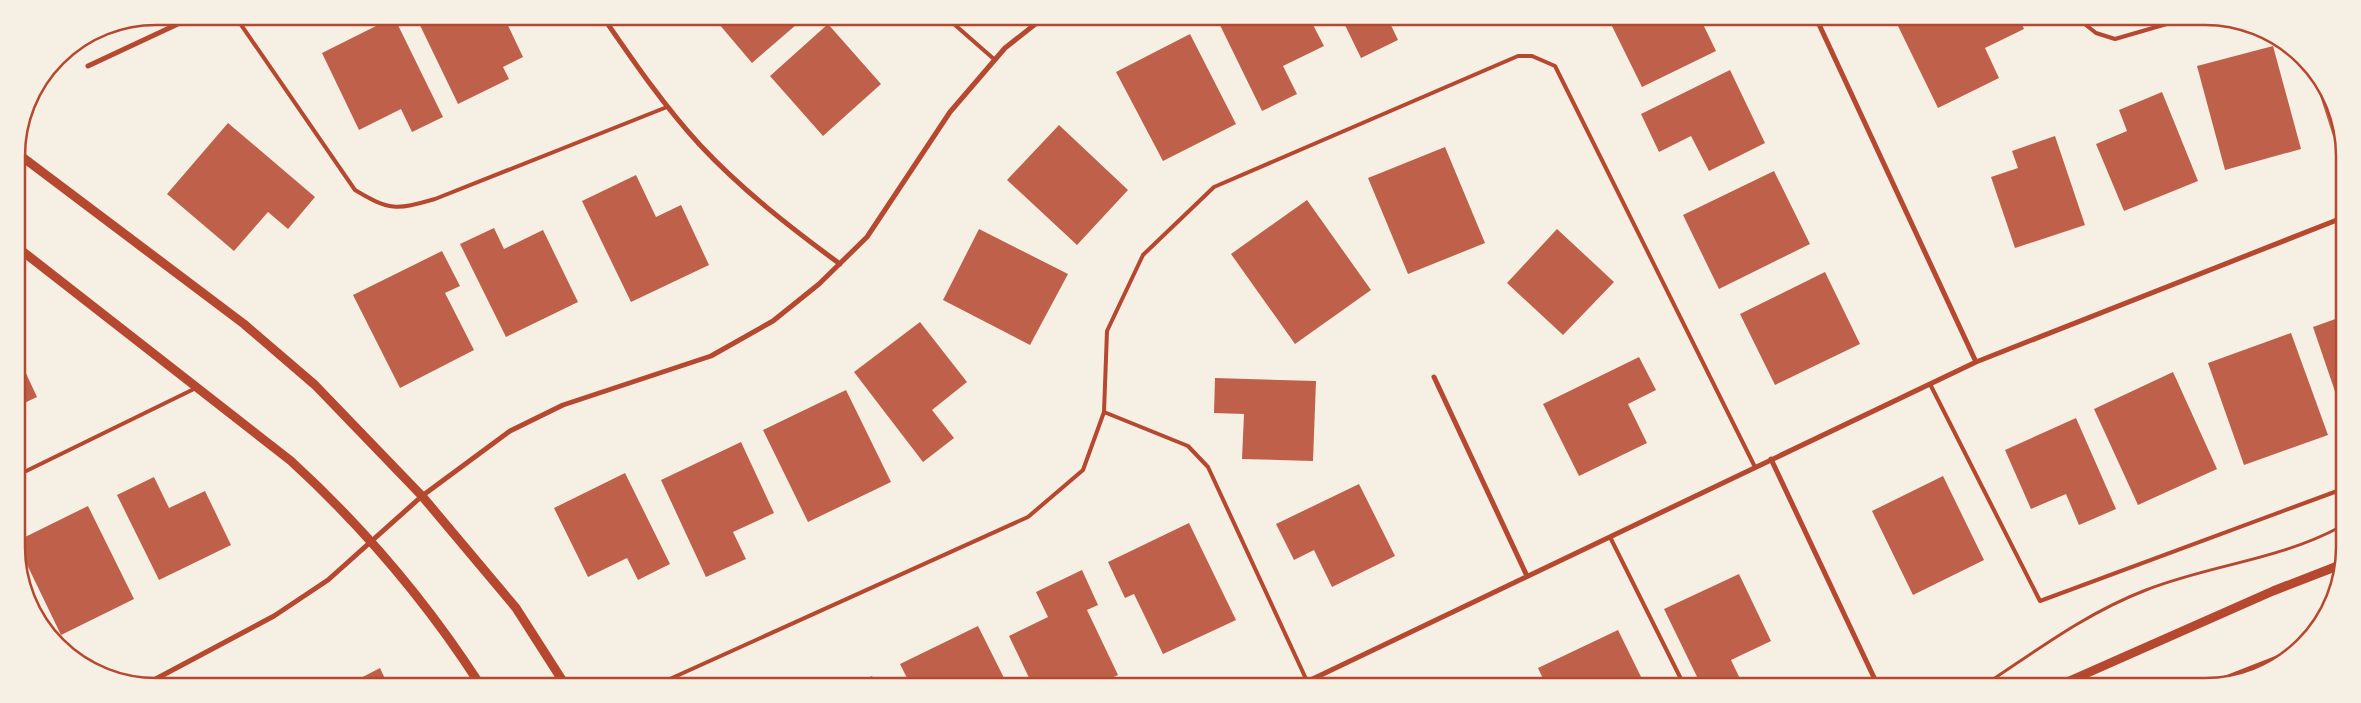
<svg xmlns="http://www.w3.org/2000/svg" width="2361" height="703" font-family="Manrope,sans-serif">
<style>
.building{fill:#bf614a}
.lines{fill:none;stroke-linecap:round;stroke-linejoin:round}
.path{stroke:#b5482f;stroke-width:3}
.service{stroke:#b5482f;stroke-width:4}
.minor{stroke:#b5482f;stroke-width:5}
.tertiary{stroke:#b5482f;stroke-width:9}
.rim{fill:none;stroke:#b5482f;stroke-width:2.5}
</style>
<rect width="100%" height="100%" fill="#f6efe4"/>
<path class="building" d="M 394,17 L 443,117 L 412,132 L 401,109 L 359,130 L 322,53 Z
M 416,17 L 504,17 L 523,57 L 503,67 L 509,79 L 458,104 Z
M 713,17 L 804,18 L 752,63 Z
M 1217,19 L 1310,19 L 1324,46 L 1283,66 L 1297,94 L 1262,111 Z
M 1342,19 L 1388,19 L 1398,40 L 1361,58 Z
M 1609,20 L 1701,20 L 1716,51 L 1642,87 Z
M 1910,20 L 2020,20 L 2024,29 L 1985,48 L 1999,78 L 1938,108 L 1898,26 Z
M 828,24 L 881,84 L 823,136 L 770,76 Z
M 1190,34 L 1236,124 L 1163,161 L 1116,72 Z
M 2273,46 L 2301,149 L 2225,170 L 2197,66 Z
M 1730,70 L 1765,143 L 1709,171 L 1691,136 L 1659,152 L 1641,114 Z
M 2315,80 L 2342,129 L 2342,133 L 2333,136 Z
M 2162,92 L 2198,181 L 2124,211 L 2096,144 L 2127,131 L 2119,110 Z
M 228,123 L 315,197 L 288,229 L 268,212 L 234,251 L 167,194 Z
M 1059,125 L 1128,190 L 1077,245 L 1007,180 Z
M 2055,136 L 2085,225 L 2015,248 L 1991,177 L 2018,168 L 2012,151 Z
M 1445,147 L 1485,243 L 1408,274 L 1368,178 Z
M 1774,171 L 1810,244 L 1719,289 L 1683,215 Z
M 636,175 L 656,217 L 681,205 L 709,265 L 631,302 L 582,201 Z
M 1307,200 L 1371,290 L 1295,344 L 1231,254 Z
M 494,228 L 504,249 L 543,230 L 578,302 L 506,337 L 460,244 Z
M 979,229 L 1068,274 L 1030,345 L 943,300 Z
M 1557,229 L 1614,282 L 1563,335 L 1507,283 Z
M 442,251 L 460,286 L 445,293 L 474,350 L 400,388 L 353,295 Z
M 1825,272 L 1860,344 L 1775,385 L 1740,314 Z
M 2341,317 L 2341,409 L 2313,327 Z
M 920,322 L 967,382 L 932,410 L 954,438 L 923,462 L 854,372 Z
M 2291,333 L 2328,435 L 2244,465 L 2208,363 Z
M 1639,357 L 1656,390 L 1628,404 L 1647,443 L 1579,476 L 1543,404 Z
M 24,369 L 37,397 L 18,406 L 18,372 Z
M 2173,372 L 2217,469 L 2138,505 L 2094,409 Z
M 1215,378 L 1316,381 L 1313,461 L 1242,459 L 1244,414 L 1214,413 Z
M 846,390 L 891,482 L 808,522 L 763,430 Z
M 2076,418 L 2116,509 L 2079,525 L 2066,494 L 2031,509 L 2005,450 Z
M 741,442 L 774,513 L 733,532 L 746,559 L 706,577 L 661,480 Z
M 625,473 L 670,564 L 638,580 L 627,558 L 588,577 L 554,508 Z
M 1943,476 L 1984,560 L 1913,595 L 1872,511 Z
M 154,477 L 169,508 L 205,491 L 231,545 L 159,580 L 117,495 Z
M 1359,484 L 1395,556 L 1332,587 L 1314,550 L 1294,560 L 1276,524 Z
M 88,506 L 134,599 L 61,635 L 19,548 L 19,540 Z
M 1189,523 L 1236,620 L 1163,654 L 1134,594 L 1125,598 L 1108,562 Z
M 1082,570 L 1098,605 L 1087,610 L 1118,675 L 1099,684 L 1032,684 L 1009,636 L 1048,617 L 1036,592 Z
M 1739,574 L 1771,641 L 1731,660 L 1743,685 L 1701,685 L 1664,609 Z
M 978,626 L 1007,684 L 910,684 L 900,664 Z
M 1618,630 L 1645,685 L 1546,685 L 1538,668 Z
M 380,668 L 387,683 L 351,683 Z
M 872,676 L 876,684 L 857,684 Z
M 1521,677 L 1525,685 L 1504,685 Z"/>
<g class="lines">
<path class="path" d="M 1983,686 C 2036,651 2086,613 2146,590 C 2209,565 2279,560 2340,527"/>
<path class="service" d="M 235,16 L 355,190 C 390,211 396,210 435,199 L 667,107
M 947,18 L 995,60
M 2081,21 L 2096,33 L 2115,39 L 2177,21
M 1930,384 L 2040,601 L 2340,490
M 1104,412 L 1188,446 L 1208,467 L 1307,681
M 18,475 L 196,388
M 1610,537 L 1684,685
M 661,683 L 1028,517 L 1083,470 L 1104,412 L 1107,331 L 1143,255 L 1214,187 L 1518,56 L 1532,56 L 1555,66 L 1755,467"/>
<path class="minor" d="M 603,17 C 634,62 664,106 700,145 C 742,190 791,228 840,264
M 1817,20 L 1976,362
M 88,66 L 195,16
M 1434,377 L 1527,576
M 1771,459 L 1878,686
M 150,682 L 274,616 L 328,580 L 422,496 L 510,431 L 563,405 L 711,356 L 773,321 L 819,284 L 867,237 L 950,112 L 1005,48 L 1043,18
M 1300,685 L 1976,362 L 2342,218"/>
<path class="tertiary" d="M 17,153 L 244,324 L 315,385 L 422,496 L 516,608 L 564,683
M 17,247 L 291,461 C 363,527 426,601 479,683
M 2058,686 L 2273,591 L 2340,565
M 2211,686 L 2295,653"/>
</g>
<path d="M0 0H2361V703H0ZM156 25H2205A131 131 0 0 1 2336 156V547A131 131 0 0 1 2205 678H156A131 131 0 0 1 25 547V156A131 131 0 0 1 156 25Z" fill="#f6efe4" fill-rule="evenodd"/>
<path class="rim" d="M156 25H2205A131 131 0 0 1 2336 156V547A131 131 0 0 1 2205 678H156A131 131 0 0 1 25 547V156A131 131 0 0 1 156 25Z"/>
</svg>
